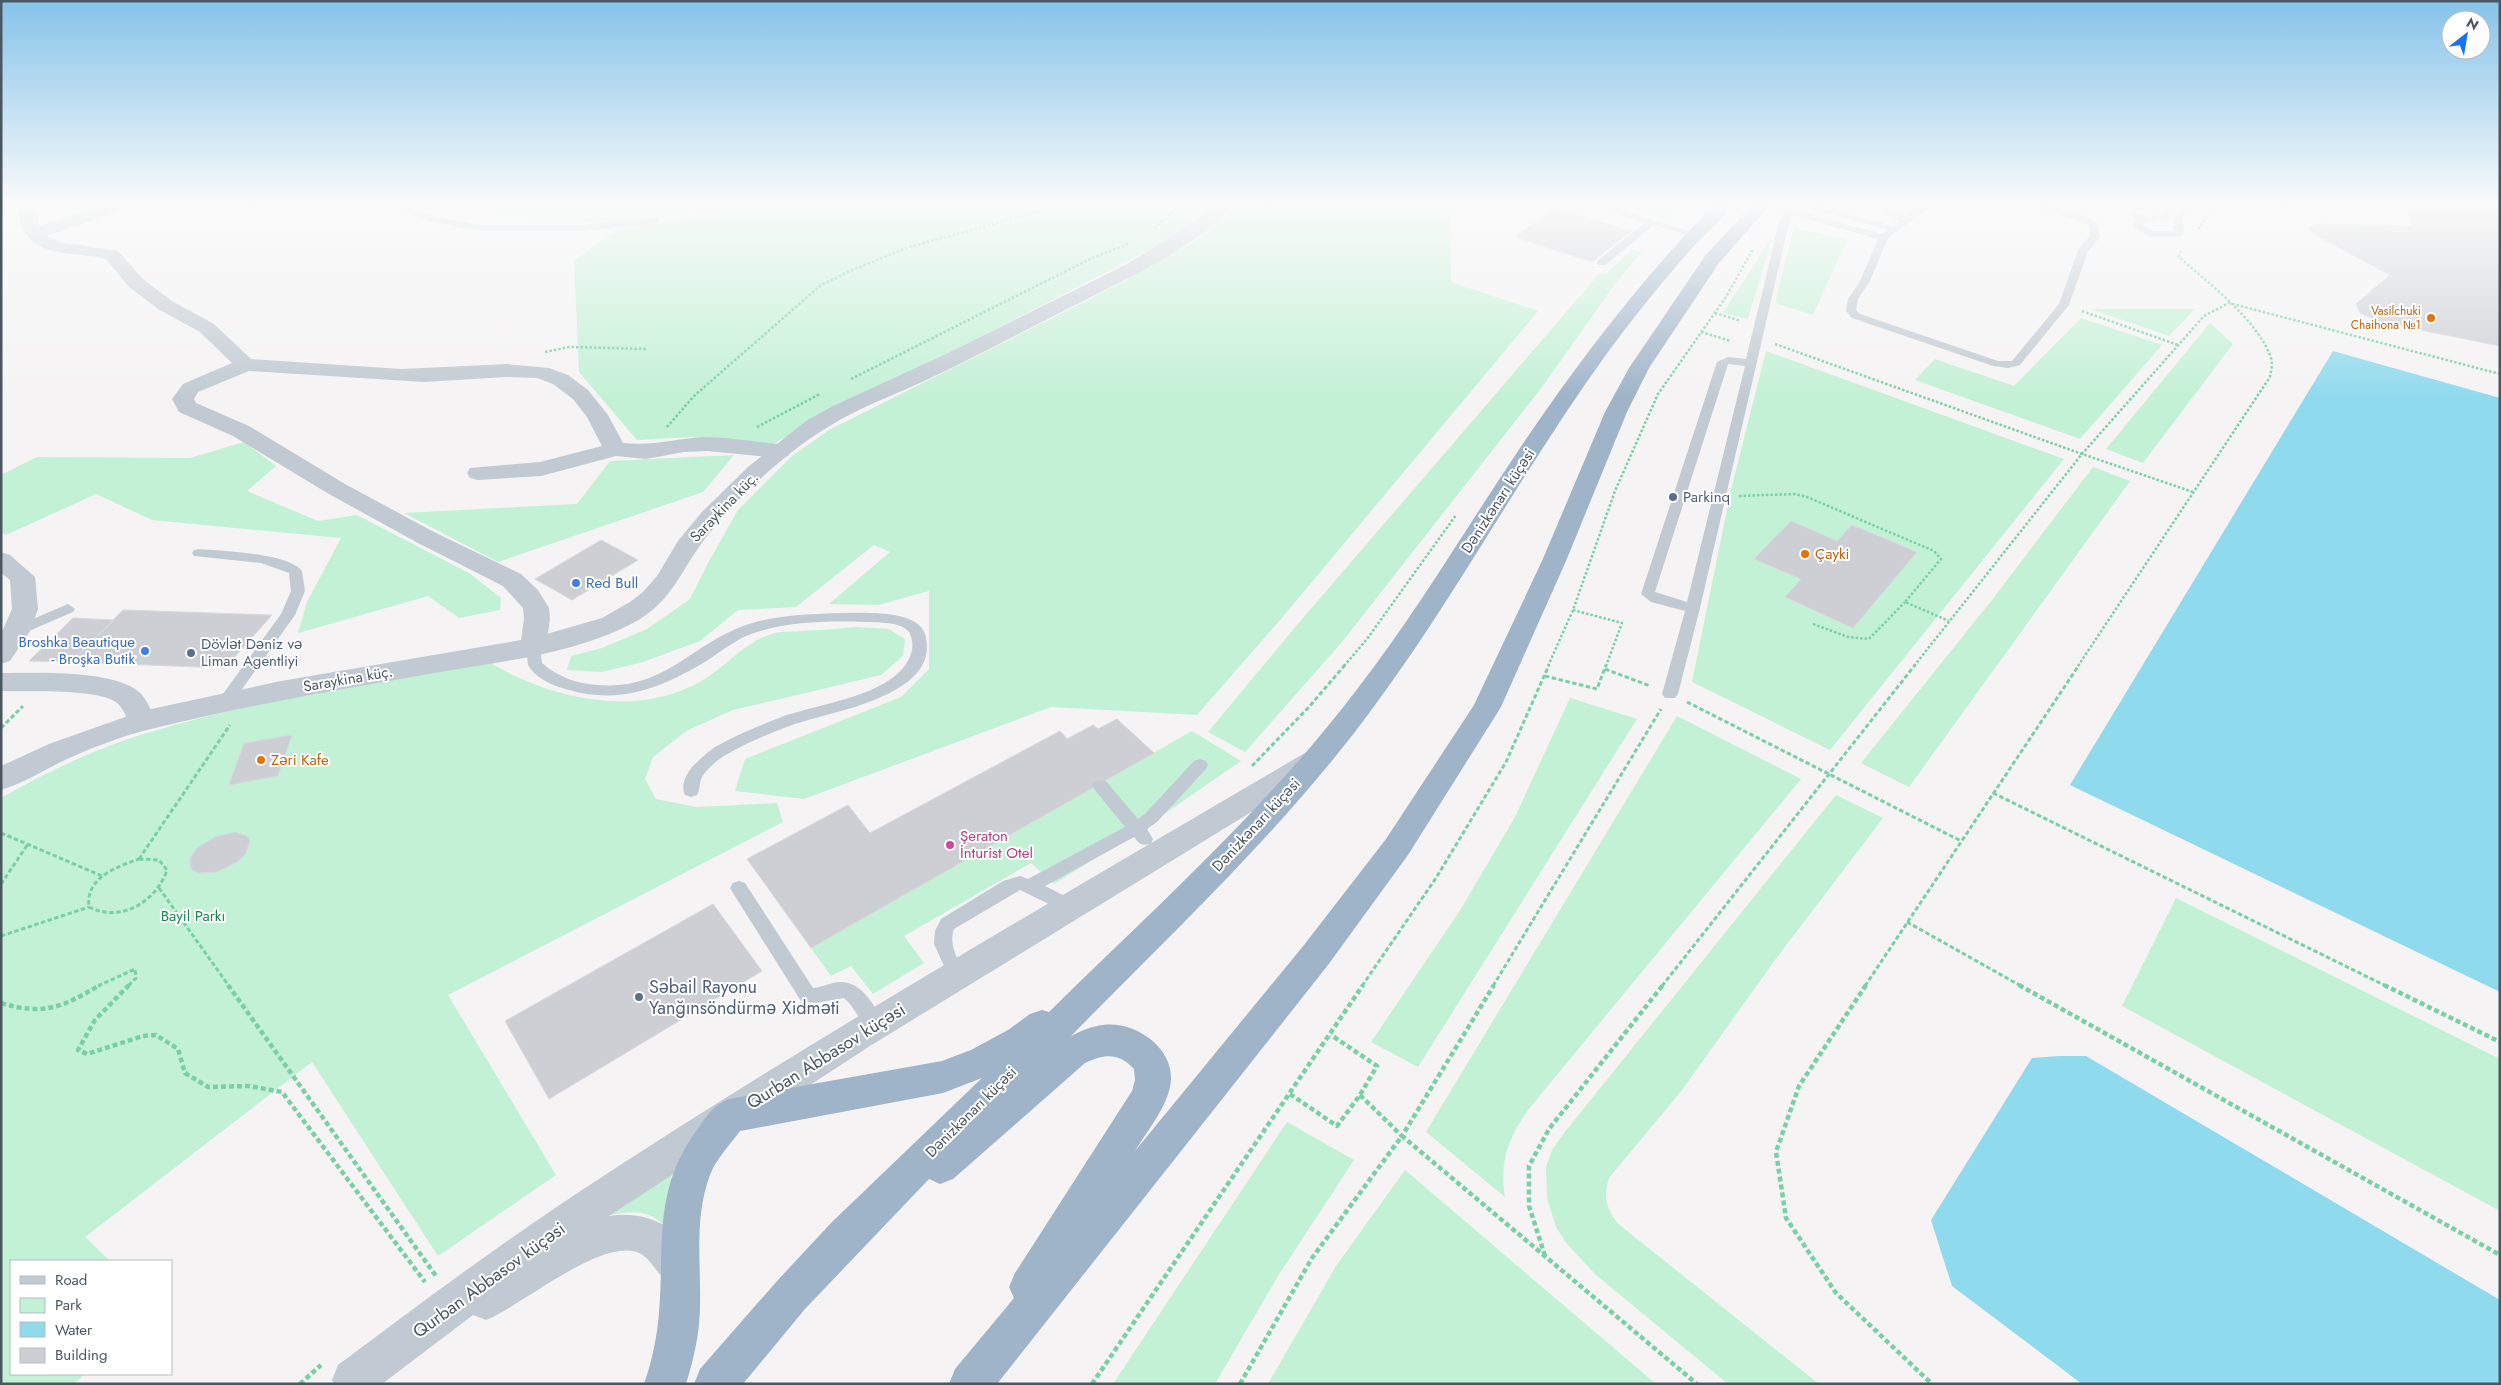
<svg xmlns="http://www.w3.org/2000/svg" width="2501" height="1385" font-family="Jost,sans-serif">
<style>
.green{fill:#c3f1d5}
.water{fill:#90daee}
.building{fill:#cdcfd5;stroke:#d7d9de}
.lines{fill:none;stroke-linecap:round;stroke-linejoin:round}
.path-far2{stroke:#7ad0a6;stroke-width:2.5;stroke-dasharray:2.5 2;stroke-linecap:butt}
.path-far1{stroke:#7ad0a6;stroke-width:3;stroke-dasharray:4.5 2.5;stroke-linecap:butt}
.path{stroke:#7ad0a6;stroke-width:4.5;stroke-dasharray:5 3;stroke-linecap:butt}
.service{fill:#c1cad2;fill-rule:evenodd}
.minor{fill:#c1cad2;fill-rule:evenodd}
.tertiary{fill:#c1cad2;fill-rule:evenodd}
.trunk{fill:#9fb4c9;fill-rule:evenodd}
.food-dot{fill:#e8710a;stroke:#fff;stroke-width:2}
.service-dot{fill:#5c6f8a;stroke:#fff;stroke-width:2}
.shop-dot{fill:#3f7fe0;stroke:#fff;stroke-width:2}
.hotel-dot{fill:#d1479c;stroke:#fff;stroke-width:2}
.labels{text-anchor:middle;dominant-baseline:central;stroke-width:4;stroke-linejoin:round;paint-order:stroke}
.far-food-label{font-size:12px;fill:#c56008;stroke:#fff;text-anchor:end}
.service-label{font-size:15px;fill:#4e5e75;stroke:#fff;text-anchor:start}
.street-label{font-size:15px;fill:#4a5661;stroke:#fff}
.food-label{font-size:15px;fill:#c56008;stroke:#fff;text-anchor:start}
.shop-label{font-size:15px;fill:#366cbe;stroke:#fff;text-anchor:start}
.hotel-label{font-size:15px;fill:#b23c85;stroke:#fff;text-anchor:start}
.park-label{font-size:15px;fill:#17864f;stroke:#fff}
.near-service-label{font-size:18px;fill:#4e5e75;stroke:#fff;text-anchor:start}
.near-street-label{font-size:18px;fill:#4a5661;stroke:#fff}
</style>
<rect width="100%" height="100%" fill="#f5f3f3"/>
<path class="green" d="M 442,205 L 716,205 L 678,217 L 614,223 L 501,216 Z
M 730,205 L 1209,205 L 1174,237 L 769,446 L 693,437 L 637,440 L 579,372 L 574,261 L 615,231 L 678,220 Z
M 1236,205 L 1450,205 L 1451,282 L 1538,311 L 1281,619 L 1197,715 L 1051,707 L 804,799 L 735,791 L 745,759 L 901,697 L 929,669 L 929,591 L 878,605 L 829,604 L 890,552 L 874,545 L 796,607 L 738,610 L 700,641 L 643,662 L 602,672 L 567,670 L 571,656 L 602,648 L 647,629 L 690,599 L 708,563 L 738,510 L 792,456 L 829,430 L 1094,297 L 1191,244 Z
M 1625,205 L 1689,205 L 1667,220 Z
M 1794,228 L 1847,240 L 1813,315 L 1775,303 Z
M 1772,237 L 1748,319 L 1723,313 Z
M 1632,250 L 1642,252 L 1615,284 L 1542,387 L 1342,642 L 1245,752 L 1208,732 L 1297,625 L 1598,275 L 1607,273 Z
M 2090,309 L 2195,309 L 2169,336 Z
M 2081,318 L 2162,345 L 2080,439 L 1915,380 L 1935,359 L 2014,386 Z
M 2210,323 L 2233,344 L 2143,463 L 2106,449 Z
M 1766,351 L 2064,459 L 1830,750 L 1692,682 L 1731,490 Z
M 244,442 L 276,466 L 247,491 L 318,521 L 357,515 L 469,573 L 501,598 L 500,610 L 459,618 L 428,596 L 298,633 L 307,602 L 341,538 L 152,520 L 96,494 L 6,535 L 1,533 L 1,475 L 37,457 L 190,458 Z
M 734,455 L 703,492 L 498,562 L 404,513 L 577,504 L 610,461 Z
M 2093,467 L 2130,481 L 1909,787 L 1861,763 L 1992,600 Z
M 858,627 L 889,629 L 905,639 L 903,656 L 881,675 L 733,710 L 688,730 L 653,757 L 645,779 L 656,799 L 696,807 L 777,803 L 783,822 L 448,995 L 556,1175 L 438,1256 L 312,1062 L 85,1237 L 110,1261 L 11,1261 L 11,1374 L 85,1374 L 74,1384 L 1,1384 L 1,798 C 47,772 96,748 147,733 C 257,699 376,683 489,662 C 553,701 646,721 712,674 C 733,659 749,640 775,633 C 783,631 793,632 801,631 C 820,630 839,629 858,627 Z
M 1570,698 L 1637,719 L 1418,1067 L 1371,1042 L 1461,909 L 1515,817 Z
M 1677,716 L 1801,779 L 1528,1110 C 1508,1139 1499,1162 1505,1197 L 1426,1132 Z
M 1192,731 L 1241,761 L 1138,832 L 1054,884 L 1031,863 L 904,936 L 924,963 L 873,994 L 851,966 L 831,976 L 811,948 Z
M 1836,795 L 1883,818 L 1775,960 L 1682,1090 L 1609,1178 C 1603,1197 1606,1207 1617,1223 L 1819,1384 L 1728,1384 L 1596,1275 L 1567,1244 L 1556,1227 L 1547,1198 L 1546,1167 L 1552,1150 L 1564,1133 Z
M 2176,898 L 2500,1059 L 2500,1211 L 2122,1006 Z
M 1287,1122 L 1354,1160 L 1278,1276 L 1215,1384 L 1113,1384 Z
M 685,1161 L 664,1225 C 643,1206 626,1213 600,1217 Z
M 1405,1170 L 1656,1384 L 1268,1384 L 1336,1266 Z"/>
<path class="water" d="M 2333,351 L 2500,398 L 2500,992 L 2070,785 Z
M 2059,1056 L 2086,1056 L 2500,1300 L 2500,1384 L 2082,1384 L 1952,1286 L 1931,1220 L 2032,1058 Z"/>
<path class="building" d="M 2407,205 L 2484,205 L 2500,209 L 2500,346 L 2381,322 L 2360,313 L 2356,304 L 2390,275 L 2315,235 L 2308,228 L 2317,224 L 2412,226 Z
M 1554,208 L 1631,231 L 1592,262 L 1515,237 Z
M 1791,521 L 1837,541 L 1852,525 L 1917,552 L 1853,628 L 1785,597 L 1801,579 L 1754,559 Z
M 601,540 L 638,560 L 572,600 L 535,579 Z
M 123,610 L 272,615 L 225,668 L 71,662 Z
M 73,618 L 114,620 L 71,662 L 29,661 Z
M 1117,719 L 1154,753 L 811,948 L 747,859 L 848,805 L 870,833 L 1060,731 L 1067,739 L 1093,725 L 1098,729 Z
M 292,735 L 278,776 L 229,785 L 244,743 Z
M 235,832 L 247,836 L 250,841 L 245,855 L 237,862 L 217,872 L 199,873 L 192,870 L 190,865 L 190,858 L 197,848 L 215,837 Z
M 713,904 L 762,971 L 549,1099 L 505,1021 Z"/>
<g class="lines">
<path class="path-far2" d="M 1154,228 L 1180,205
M 2198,229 L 2215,205
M 2082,311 L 2178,345
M 1715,313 L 1741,321
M 1701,332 L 1731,341
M 1775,344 L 2082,454 L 1914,666
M 545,352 L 569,347 L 647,349
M 851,379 L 1090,259 L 1130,243
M 667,427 L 694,396 L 821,285 L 850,271 L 909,247 L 1063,205
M 757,427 L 820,394
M 2193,492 L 2082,454 L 2204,316 L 2229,303 L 2500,374
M 1739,496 L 1795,494 L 1807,497 L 1934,551 L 1941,559 L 1905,602 L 1949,621
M 1573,610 L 1622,623 L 1606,666
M 1813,624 L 1848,637 L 1869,639 L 1905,602
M 1344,666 L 1367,639 L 1456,515
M 1548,666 L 1573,610 L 1615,491 L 1658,394 L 1726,297 L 1753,249
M 2078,666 L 2270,377 C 2271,371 2273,364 2271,358 C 2258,320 2208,283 2179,257 L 2181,251"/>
<path class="path-far1" d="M 1605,669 L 1650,686
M 1545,676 L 1597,689 L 1606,665
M 1687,702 L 1961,841
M 1,728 L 23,706
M 1252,766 L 1308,708 L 1345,665
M 1993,793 L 2386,986
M 1,833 L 102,876
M 139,859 L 159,860 L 167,870 C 156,902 121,923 89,907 C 85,878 116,867 139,859 Z
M 139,859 L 230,725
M 1,884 L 28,844
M 159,888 L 229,986
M 1907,922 L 2021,986
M 1,936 L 89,907
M 98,986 L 135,969 L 136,978 L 128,986
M 1362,986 L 1436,878 L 1506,762 L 1549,665
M 1493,986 L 1661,709
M 1662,986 L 1915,665
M 1865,986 L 2079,665"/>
<path class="path" d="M 129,985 L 95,1020 L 78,1050 L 87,1054 L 143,1036 L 156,1035 L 178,1049 L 185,1073 L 208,1087 L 249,1086 L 282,1092 L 425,1282
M 228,985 L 436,1276
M 1866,985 L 1799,1086 L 1776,1152 L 1786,1218 L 1836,1293 L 1932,1384
M 2019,985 L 2500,1255
M 2384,985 L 2500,1042
M 1,1003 C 44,1016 63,1007 100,985
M 1290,1094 L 1337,1126 L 1360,1095 L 1377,1066 L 1331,1035
M 1360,1095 L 1402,1136 L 1494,985
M 1545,1256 L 1529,1206 L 1529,1166 L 1549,1129 L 1663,985
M 300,1384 L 321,1365
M 1092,1384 L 1363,985
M 1240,1384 L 1312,1258 L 1402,1136 L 1697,1384"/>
<path class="service" d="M 381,205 L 396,205 L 434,216 L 478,225 L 581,225 L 656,218 L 661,221 L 656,224 L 581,231 L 478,231 L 429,221 Z
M 1590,205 L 1605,205 L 1699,234 L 1694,237 L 1654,225 L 1605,265 L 1597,265 L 1597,261 L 1645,223 Z
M 1761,205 L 1777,205 L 1882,234 L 1887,230 L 1800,205 L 1816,205 L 1893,226 L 1900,221 L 1878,211 L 1877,205 L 1887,205 L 1886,208 L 1906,216 L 1922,205 L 1933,205 L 1888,238 L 1870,281 L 1858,299 L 1856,310 L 1860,314 L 1998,361 L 2012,361 L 2059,304 L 2078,250 L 2090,236 L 2090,228 L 2088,224 L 2027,205 C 2043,205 2080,212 2093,220 C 2100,223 2100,230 2100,237 L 2088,251 L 2069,305 L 2020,365 L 2008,368 L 1993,366 L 1852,318 L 1846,311 L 1848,299 L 1860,281 L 1878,239 L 1793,215 L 1789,223 L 1700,608 L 1678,694 L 1675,698 L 1665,698 L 1662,694 L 1685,611 L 1651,602 L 1641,594 L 1717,362 L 1728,357 L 1746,359 L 1779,223 L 1785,213 ZM 1728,364 L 1745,366 L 1687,602 L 1655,592 Z
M 2112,205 L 2122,205 L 2114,211 L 2109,208 Z
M 2134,205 L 2144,205 L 2139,212 L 2147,217 L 2161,215 L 2168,205 L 2178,205 L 2167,219 L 2141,224 L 2153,231 L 2174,231 L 2173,220 L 2184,205 L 2194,205 L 2183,220 L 2184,231 L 2181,236 L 2178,237 L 2151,237 L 2133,227 L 2132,222 L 2137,219 L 2129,213 Z
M 199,549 C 221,551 289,553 302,571 L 305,591 L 295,615 L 230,706 L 220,706 L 217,702 L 220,698 L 281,614 L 291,591 L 289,573 L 261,563 L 194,556 L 192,553 L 194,550 Z
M 68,604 L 75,609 L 73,612 L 22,634 L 17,636 L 10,631 L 12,628 Z
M 841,613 C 862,613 917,609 925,634 C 943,696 831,711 792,725 C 770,733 744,744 724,756 C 717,760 705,771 702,777 C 699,783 700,790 697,795 L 691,797 L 685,795 C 680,785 687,772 694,765 C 700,760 705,754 711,750 C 724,740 763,724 779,718 C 817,703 902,696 912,650 C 913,645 912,637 909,632 C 900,621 879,623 866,622 C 831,621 791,621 757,632 C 739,637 723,650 708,660 C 664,687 621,705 569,690 C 554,686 536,679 528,665 L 526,647 L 533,642 L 540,647 L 542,663 C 558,677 577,684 598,685 C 664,690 688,647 743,626 C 774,615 809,614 841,613 Z
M 1200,759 L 1206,761 L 1208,765 L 1206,769 L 1157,822 L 1147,829 L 1153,839 L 1151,844 C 1142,846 1139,844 1134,837 L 1045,886 L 1077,902 L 1080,907 L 1077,912 L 1071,914 L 1065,912 L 1020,890 L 954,929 C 948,946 959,961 966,976 L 963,981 L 957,984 L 951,981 L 934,944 L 935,931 L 941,919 L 1003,881 L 1020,876 L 1028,879 L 1125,827 L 1094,789 L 1092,785 L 1094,781 L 1106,781 L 1138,819 L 1145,814 L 1194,761 Z
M 739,881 L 745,883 L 813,988 C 823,987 831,982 841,982 C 862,982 876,1007 884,1024 L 882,1030 C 864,1036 857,1008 844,998 L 816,1003 L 801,1001 L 733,893 L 730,888 L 733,883 Z"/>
<path class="minor" d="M 17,205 L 35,205 L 39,226 L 103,205 L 129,205 L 126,209 L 47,236 L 60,242 L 118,251 L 143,279 L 172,301 L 214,324 L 251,359 L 402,369 L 506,364 L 549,368 L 568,375 L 588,390 L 608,415 L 623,443 C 653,446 675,439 703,437 C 728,437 755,442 780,444 L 788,446 L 791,451 L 788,456 L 780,458 L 707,451 L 684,452 L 646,459 L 616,456 L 541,476 L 478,480 L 470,478 L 467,473 L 470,468 L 540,462 L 602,446 L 587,417 L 573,399 L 553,384 L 537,378 L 506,377 L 424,382 L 249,371 L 198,392 L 194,399 L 196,403 L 249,426 L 345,484 L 434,532 L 521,574 L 538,590 L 549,608 L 550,619 L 546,647 L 542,653 L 533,656 L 524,653 L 520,647 L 524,619 L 523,608 L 503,586 L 416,542 L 329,494 L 233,436 L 179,412 L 172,399 L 183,384 L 232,363 L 200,332 L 158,309 L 129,287 L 106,259 C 63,249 23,261 17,205 Z
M 1,552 L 10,555 L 35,577 L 38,609 L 30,631 L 10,661 L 1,664 L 1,634 L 12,609 L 10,580 L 1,573 Z
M 1,673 C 37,673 105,670 135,689 C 146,695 151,711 156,721 L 152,728 L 142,731 L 132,728 C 127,720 124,708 116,702 C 95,688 28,692 1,691 Z"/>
<path class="tertiary" d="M 1213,205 L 1232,205 C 1197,247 1139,272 1091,297 C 1035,325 979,355 922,382 C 898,393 874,402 851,414 C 796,442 746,488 707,536 C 680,570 673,603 631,624 C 573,654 504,661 440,672 C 344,689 246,705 151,729 C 122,736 91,748 65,760 C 44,770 24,783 1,790 L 1,766 L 49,744 L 142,711 L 281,681 L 533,638 L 602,618 L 630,602 L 643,592 L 657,576 L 678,541 L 701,513 L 748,467 L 806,421 L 833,406 L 946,354 L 1127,264 L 1182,230 Z
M 1313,750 L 1323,754 L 1327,761 L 1323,768 L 870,1046 L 609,1216 C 647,1210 683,1228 698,1264 L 692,1278 L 678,1284 C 674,1282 668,1280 664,1278 C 655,1271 650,1258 639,1253 C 602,1237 521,1306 486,1320 L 473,1315 L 382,1384 L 334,1384 L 332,1380 L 338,1365 C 416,1307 494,1248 576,1194 C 812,1038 1059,898 1303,754 Z"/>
<path class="trunk" d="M 1714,205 L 1733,205 C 1719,224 1700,238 1685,256 C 1658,287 1632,319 1608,352 C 1526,465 1460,589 1378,701 C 1289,824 1177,928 1071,1036 C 1081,1031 1092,1026 1103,1025 C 1134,1021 1172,1046 1171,1079 C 1170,1104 1147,1131 1135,1151 L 1304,945 L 1386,839 L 1474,705 L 1542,561 L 1605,412 L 1629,368 L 1705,256 L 1752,205 L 1770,205 L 1719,263 L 1649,368 L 1627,412 L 1566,561 L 1501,707 L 1408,855 L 1328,965 L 997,1384 L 949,1384 L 955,1369 L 1014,1298 L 1009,1287 L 1015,1273 L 1132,1091 L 1135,1080 L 1134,1069 C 1119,1052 1104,1054 1085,1063 L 953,1179 L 940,1184 L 929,1179 L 805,1309 L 743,1384 L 694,1384 L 700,1369 L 777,1281 L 832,1222 L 982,1078 L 943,1093 L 740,1131 C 730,1145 716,1159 710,1175 C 694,1217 701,1262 700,1305 C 700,1332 694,1358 686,1384 L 644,1384 C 652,1361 657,1337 659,1313 C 665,1241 652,1190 699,1127 C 708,1114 714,1105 729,1099 L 942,1061 L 971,1050 L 1008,1030 L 1030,1014 L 1042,1010 L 1049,1012 C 1155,908 1268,807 1358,688 C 1417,612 1466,528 1520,448 C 1579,361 1641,279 1714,205 Z"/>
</g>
<linearGradient id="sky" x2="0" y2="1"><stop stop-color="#85c3ea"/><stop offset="0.51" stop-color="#fafafa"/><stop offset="1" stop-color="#fafafa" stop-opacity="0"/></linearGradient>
<rect width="2501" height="399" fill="url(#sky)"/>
<g class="food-dot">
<circle cx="2431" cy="318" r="5"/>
<circle cx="1805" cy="554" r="5"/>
<circle cx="261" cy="760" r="5"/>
</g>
<g class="service-dot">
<circle cx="1673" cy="497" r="5"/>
<circle cx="191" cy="653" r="5"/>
<circle cx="639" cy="997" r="5"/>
</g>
<g class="shop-dot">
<circle cx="576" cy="583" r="5"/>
<circle cx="145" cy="651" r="5"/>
</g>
<circle class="hotel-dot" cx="950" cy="845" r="5"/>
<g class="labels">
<g class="far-food-label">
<text x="2421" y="311">Vasilchuki<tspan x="2421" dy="14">Chaihona №1</tspan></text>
</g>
<g class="service-label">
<text x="1683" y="497">Parkinq</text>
<text x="201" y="644">Dövlət Dəniz və<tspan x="201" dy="17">Liman Agentliyi</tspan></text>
</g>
<g class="street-label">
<text transform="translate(1498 501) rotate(-57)">Dənizkənarı küçəsi</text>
<text transform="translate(724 507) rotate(-46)">Saraykina küç.</text>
<text transform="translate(348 679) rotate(-10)">Saraykina küç.</text>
<text transform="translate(1256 825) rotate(-47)">Dənizkənarı küçəsi</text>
<text transform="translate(971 1112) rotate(-45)">Dənizkənarı küçəsi</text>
</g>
<g class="food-label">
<text x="1815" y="554">Çayki</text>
<text x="271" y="760">Zəri Kafe</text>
</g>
<g class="shop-label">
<text x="586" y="583">Red Bull</text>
<text x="135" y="642" text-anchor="end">Broshka Beautique<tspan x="135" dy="17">- Broşka Butik</tspan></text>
</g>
<g class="hotel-label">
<text x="960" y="836">Şeraton<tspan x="960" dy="17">İnturist Otel</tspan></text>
</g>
<g class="park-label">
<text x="193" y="916">Bayil Parkı</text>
</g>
<g class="near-service-label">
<text x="649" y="987">Səbail Rayonu<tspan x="649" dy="21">Yanğınsöndürmə Xidməti</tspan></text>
</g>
<g class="near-street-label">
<text transform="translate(826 1056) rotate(-32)">Qurban Abbasov küçəsi</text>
<text transform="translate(489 1280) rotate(-36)">Qurban Abbasov küçəsi</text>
</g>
</g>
<rect width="2501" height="1385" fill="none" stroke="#4a5661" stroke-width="5"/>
<rect x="10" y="1260" width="162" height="115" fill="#ffffff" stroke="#b7bbc0"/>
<rect x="20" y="1276" width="25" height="8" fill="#c1cad2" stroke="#b7bbc0"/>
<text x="55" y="1285" font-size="15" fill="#4a5661">Road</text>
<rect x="20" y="1298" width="25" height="15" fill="#c3f1d5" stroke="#b7bbc0"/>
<text x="55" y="1310" font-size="15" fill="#4a5661">Park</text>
<rect x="20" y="1322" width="25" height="15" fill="#90daee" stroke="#b7bbc0"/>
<text x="55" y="1335" font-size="15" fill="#4a5661">Water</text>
<rect x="20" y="1348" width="25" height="15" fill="#cdcfd5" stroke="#b7bbc0"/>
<text x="55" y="1360" font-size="15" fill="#4a5661">Building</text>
<g transform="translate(2466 35) rotate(31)"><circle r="24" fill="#ffffff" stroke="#b7bbc0"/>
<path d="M0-4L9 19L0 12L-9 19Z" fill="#1a73e8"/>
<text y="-8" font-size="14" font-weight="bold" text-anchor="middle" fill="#4a5661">N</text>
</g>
</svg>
